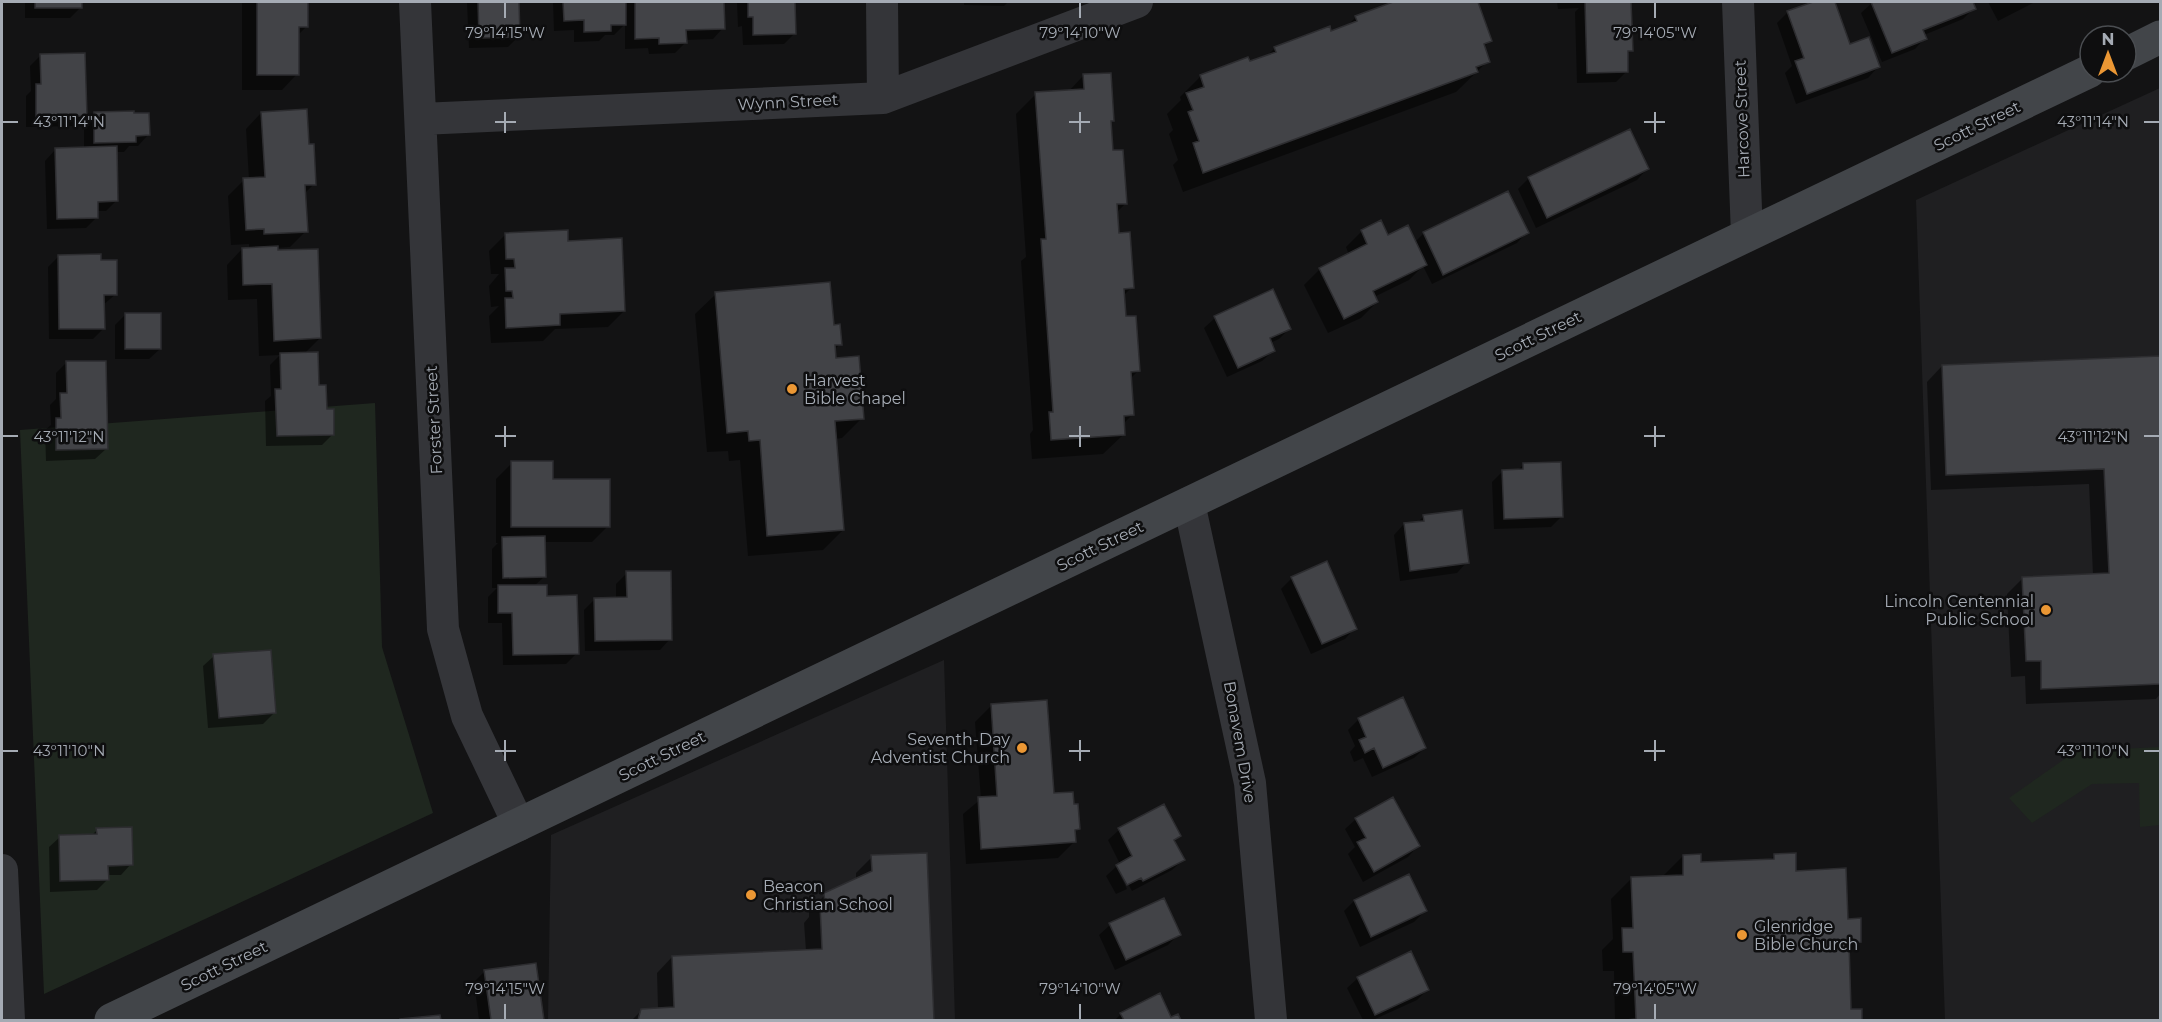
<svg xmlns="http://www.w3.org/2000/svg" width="2162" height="1022" font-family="Montserrat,sans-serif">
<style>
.built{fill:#1f1f21}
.green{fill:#1f271f}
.shadow{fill:#0007}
.building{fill:#424347;stroke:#2d2d30;stroke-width:1.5}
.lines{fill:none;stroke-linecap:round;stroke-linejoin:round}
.minor{stroke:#343539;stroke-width:32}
.secondary{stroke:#424549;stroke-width:33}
.ticks{fill:none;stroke:#a5abb4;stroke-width:2}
.poi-dot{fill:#eb9734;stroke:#0e0e0f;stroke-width:2}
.labels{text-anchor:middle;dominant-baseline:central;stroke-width:5;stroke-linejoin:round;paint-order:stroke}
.street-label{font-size:16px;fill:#a5abb4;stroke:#0e0e0f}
.poi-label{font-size:16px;fill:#a5abb4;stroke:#0e0e0f;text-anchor:start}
.ticks-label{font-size:15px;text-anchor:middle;fill:#a5abb4;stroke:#0e0e0f;stroke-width:5;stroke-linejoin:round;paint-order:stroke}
</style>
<rect width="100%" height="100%" fill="#131314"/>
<path class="built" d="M 2160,88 L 2160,1020 L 1945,1020 L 1916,200 Z
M 944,660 L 955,1020 L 548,1020 L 551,835 Z"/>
<path class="green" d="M 375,403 L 382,647 L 433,813 L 44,994 L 20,430 Z
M 2160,747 L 2160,825 L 2140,827 L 2139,783 L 2092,784 L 2032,823 L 2009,798 L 2076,751 Z"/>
<path class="shadow" d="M 25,2 L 81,2 L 81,7 L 70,18 L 25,18 Z
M 242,2 L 306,2 L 306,27 L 297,36 L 297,74 L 282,90 L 242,90 Z
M 467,2 L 518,2 L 519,36 L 508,47 L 469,48 Z
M 553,2 L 723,2 L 723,28 L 713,39 L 685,40 L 685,43 L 675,53 L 649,54 L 648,48 L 625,49 L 625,24 L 614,35 L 605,35 L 599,41 L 574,42 L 574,30 L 554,31 Z
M 737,2 L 794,2 L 794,34 L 784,44 L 743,45 L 742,26 L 738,27 Z
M 964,2 L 1008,2 L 1004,6 L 964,5 Z
M 1397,2 L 1476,2 L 1490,41 L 1483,48 L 1488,61 L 1456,92 L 1183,192 L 1173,165 L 1178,160 L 1169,134 L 1173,130 L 1167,114 L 1181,100 L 1180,97 L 1200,77 L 1247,59 L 1249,63 L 1266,57 L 1275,48 L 1346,27 L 1356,17 Z
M 1557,2 L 1630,2 L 1631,50 L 1627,55 L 1627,71 L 1616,82 L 1577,83 L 1575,12 L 1579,8 L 1558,9 Z
M 1818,2 L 1833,2 L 1849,46 L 1878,67 L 1868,78 L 1796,104 L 1785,73 L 1792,66 L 1777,23 L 1788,12 Z
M 1873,2 L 1971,2 L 1974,8 L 1963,19 L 1924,35 L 1925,38 L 1915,49 L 1882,62 L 1861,13 Z
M 1988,2 L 2035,2 L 1998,21 Z
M 41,55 L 85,115 L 75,126 L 26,127 L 26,96 L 31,91 L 30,66 Z
M 1083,76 L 1112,120 L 1109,123 L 1111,152 L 1126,203 L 1116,213 L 1118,234 L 1132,287 L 1123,296 L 1125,318 L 1138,371 L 1130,379 L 1132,415 L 1123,424 L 1124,434 L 1103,454 L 1032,459 L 1030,434 L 1033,430 L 1021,261 L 1026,257 L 1016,114 L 1036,94 L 1068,92 Z
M 261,113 L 307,146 L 314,184 L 304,194 L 306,231 L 290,247 L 276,248 L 320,338 L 304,354 L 333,434 L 322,445 L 266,446 L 265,401 L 271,396 L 270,365 L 280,355 L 259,356 L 257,299 L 228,300 L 227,265 L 242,249 L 249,249 L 249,244 L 231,245 L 228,196 L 244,180 L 249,180 L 246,129 Z
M 94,114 L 148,135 L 138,146 L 129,146 L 124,152 L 115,152 L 117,200 L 106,211 L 96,211 L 97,217 L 86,228 L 47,229 L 45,161 L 55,150 L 84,149 L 84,124 Z
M 1647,169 L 1637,180 L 1536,228 L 1518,189 L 1529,178 Z
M 1508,193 L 1527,232 L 1517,243 L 1432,284 L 1423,266 L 1409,280 L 1374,297 L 1377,302 L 1361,318 L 1328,333 L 1304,285 L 1320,269 L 1349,255 L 1346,247 L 1361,232 L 1380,222 L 1388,238 L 1415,242 L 1424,233 Z
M 505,235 L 567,243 L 624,311 L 608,327 L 555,329 L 543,341 L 491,343 L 489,316 L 499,306 L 491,307 L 489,286 L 499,274 L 491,274 L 489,251 Z
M 59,256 L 100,262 L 116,294 L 103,305 L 104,328 L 93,339 L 49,339 L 48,267 Z
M 1272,291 L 1289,329 L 1279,339 L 1270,343 L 1273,351 L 1262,361 L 1227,377 L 1204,328 L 1215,318 Z
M 716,294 L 832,326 L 840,344 L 834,350 L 835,360 L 862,418 L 842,438 L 835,439 L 843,530 L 823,550 L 748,556 L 740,460 L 729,461 L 728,451 L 707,452 L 695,314 Z
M 126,314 L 160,349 L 149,359 L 115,359 L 115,325 Z
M 2160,357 L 2160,694 L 2156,699 L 2026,704 L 2025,676 L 2011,677 L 2007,594 L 2023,578 L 2093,575 L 2089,484 L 1931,490 L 1927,382 L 1942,366 Z
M 66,363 L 106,449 L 95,459 L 46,461 L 45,430 L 51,425 L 50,405 L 56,399 L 56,373 Z
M 512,463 L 552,481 L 608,526 L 592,542 L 543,542 L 544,577 L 534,586 L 546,597 L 577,653 L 566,664 L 503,665 L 502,623 L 488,623 L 488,597 L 497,588 L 492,588 L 492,549 L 498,543 L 496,543 L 496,479 Z
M 1523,465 L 1562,516 L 1551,527 L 1494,529 L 1492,482 L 1503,471 L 1518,470 Z
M 1424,516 L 1467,562 L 1457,573 L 1400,581 L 1394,535 L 1404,524 L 1417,523 Z
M 627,573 L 670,639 L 660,650 L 585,651 L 584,610 L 595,599 L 616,599 L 616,584 Z
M 1292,578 L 1355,628 L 1345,639 L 1311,654 L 1281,589 Z
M 214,656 L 274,713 L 263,724 L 208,728 L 203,666 Z
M 991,706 L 1078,829 L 1074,833 L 1074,842 L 1058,858 L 966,864 L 963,814 L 981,799 L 975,722 Z
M 1359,719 L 1425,748 L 1414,758 L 1372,777 L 1363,758 L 1354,762 L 1350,752 L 1355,746 L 1348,730 Z
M 1164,806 L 1179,836 L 1174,842 L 1183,860 L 1172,870 L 1132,891 L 1119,867 L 1116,867 L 1127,889 L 1116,894 L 1106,876 L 1117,866 L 1120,864 L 1108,840 L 1119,830 Z
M 1356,819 L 1418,846 L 1408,857 L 1363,882 L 1348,854 L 1355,847 L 1345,829 Z
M 97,830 L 131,864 L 121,875 L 107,875 L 107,880 L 97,890 L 50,892 L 49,847 L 60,837 L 91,836 Z
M 925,854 L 933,1020 L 632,1020 L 642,1010 L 658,1009 L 657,973 L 672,957 L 806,951 L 804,923 L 809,917 L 809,911 L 825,895 L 856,880 L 856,873 L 872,857 Z
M 1775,855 L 1846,920 L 1860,941 L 1847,954 L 1850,1010 L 1860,1010 L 1861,1020 L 1615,1020 L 1614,971 L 1603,971 L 1602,950 L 1613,939 L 1611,899 L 1632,878 L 1662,877 L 1683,856 L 1700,864 L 1769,861 Z
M 1354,901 L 1425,911 L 1414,922 L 1360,947 L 1344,911 Z
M 1110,925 L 1179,934 L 1168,945 L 1115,970 L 1099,935 Z
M 535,965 L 542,1020 L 479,1020 L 474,982 L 485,971 Z
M 1358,978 L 1427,990 L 1417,1000 L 1373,1020 L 1363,1020 L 1347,988 Z
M 1121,1014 L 1171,1019 L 1177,1016 L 1179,1020 L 1115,1020 Z"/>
<path class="building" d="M 35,2 L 82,2 L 82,8 L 35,8 Z
M 257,2 L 308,2 L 308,27 L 299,27 L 299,75 L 257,75 Z
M 478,2 L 519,2 L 520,37 L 479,38 Z
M 563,2 L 626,2 L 626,25 L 611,25 L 611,31 L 584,32 L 584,20 L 564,21 Z
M 635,2 L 724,2 L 725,29 L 686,30 L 687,43 L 659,44 L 659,38 L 635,39 Z
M 748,2 L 795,2 L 796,34 L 753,35 L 753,17 L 748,17 Z
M 1393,2 L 1478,2 L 1492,41 L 1484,44 L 1490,62 L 1476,67 L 1478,72 L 1203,173 L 1193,143 L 1199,141 L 1188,112 L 1193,110 L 1186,93 L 1204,87 L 1200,75 L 1248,57 L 1250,61 L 1276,52 L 1274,47 L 1330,26 L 1331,31 L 1357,21 L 1355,16 Z
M 1585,2 L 1631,2 L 1633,51 L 1628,51 L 1628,72 L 1587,73 Z
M 1813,2 L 1835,2 L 1850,44 L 1869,37 L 1880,67 L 1807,94 L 1795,61 L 1804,58 L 1787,11 Z
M 1871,2 L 1973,2 L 1976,9 L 1923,30 L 1927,39 L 1892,53 Z
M 85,53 L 87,116 L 36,117 L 36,84 L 41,84 L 40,54 Z
M 1111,73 L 1114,121 L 1111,121 L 1113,150 L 1123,150 L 1127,204 L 1117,204 L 1119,233 L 1130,232 L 1134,288 L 1124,289 L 1126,316 L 1136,316 L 1140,371 L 1131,372 L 1134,415 L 1124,416 L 1125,435 L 1051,440 L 1049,412 L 1053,412 L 1041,239 L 1046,239 L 1035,92 L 1084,89 L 1083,74 Z
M 307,109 L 309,144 L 314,144 L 316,185 L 305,185 L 308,232 L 264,234 L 264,229 L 246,230 L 243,178 L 265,177 L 261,112 Z
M 134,111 L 134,113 L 149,113 L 150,135 L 136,136 L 136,142 L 94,143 L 94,112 Z
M 1630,129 L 1649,169 L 1547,218 L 1528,177 Z
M 117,146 L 118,201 L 98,202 L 98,218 L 57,219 L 55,148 Z
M 1508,191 L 1529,233 L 1443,275 L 1423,232 Z
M 1381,220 L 1388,235 L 1408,225 L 1427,265 L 1373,291 L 1378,302 L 1344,319 L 1319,268 L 1367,244 L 1361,230 Z
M 568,230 L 568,241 L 622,238 L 625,311 L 560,314 L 560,325 L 506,328 L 505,298 L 513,298 L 512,291 L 506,291 L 505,268 L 515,268 L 514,259 L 506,259 L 505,233 Z
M 278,246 L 278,250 L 318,249 L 321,338 L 274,341 L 272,284 L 243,285 L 242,248 Z
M 101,254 L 101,260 L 117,260 L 117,295 L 104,295 L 105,329 L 59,329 L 58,255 Z
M 830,282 L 834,325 L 840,324 L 842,345 L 835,345 L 836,358 L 859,356 L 864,419 L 835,421 L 844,530 L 767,536 L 760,440 L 749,441 L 748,431 L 727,433 L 715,292 Z
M 1273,289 L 1291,329 L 1270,338 L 1275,351 L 1238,368 L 1214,316 Z
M 125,313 L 161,313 L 161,349 L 125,349 Z
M 318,352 L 319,385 L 326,385 L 327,409 L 334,409 L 334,435 L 277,436 L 275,389 L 281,389 L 280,353 Z
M 2160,356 L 2160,684 L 2041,689 L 2041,661 L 2026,661 L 2022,577 L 2109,573 L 2104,469 L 1946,475 L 1942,365 Z
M 66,361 L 106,361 L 108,449 L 56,450 L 56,418 L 61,418 L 60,393 L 67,393 Z
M 511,461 L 553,461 L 553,479 L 610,479 L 610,527 L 511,527 Z
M 1561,462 L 1563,517 L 1504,519 L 1502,470 L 1523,469 L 1523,463 Z
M 1462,510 L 1469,563 L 1410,571 L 1404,523 L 1424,521 L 1423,515 Z
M 545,536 L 546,577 L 503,578 L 502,537 Z
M 1327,561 L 1357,629 L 1322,644 L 1291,577 Z
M 626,571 L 671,571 L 672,640 L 595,641 L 594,598 L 627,597 Z
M 498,585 L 547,585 L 547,596 L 577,595 L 579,654 L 513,655 L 512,613 L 498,613 Z
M 271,650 L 276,713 L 219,718 L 213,654 Z
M 1403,697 L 1426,748 L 1383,768 L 1374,748 L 1365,753 L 1359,740 L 1366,737 L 1358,718 Z
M 1047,700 L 1054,793 L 1073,792 L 1074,804 L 1078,804 L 1080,829 L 1075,830 L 1076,842 L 981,849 L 978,797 L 997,796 L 991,704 Z
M 1393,797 L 1420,846 L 1374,872 L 1357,842 L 1366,838 L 1355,818 Z
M 1164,804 L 1181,836 L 1174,840 L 1185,860 L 1143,881 L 1141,878 L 1127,885 L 1116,865 L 1132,856 L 1118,828 Z
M 132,827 L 133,865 L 108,866 L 109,880 L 60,881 L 59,835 L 97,834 L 96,828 Z
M 927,853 L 934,1020 L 638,1020 L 641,1009 L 674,1007 L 672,956 L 822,949 L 820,905 L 825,905 L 824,893 L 872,871 L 871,855 Z
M 1796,853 L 1796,871 L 1846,868 L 1848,919 L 1861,918 L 1861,942 L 1849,943 L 1851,1009 L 1862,1009 L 1862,1020 L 1626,1020 L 1636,1019 L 1633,952 L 1623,952 L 1622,928 L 1633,928 L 1631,877 L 1683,875 L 1683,855 L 1701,854 L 1701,862 L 1774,859 L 1774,854 Z
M 1409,874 L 1427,911 L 1371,937 L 1354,900 Z
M 1164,898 L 1181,935 L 1126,960 L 1109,923 Z
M 1411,951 L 1429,990 L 1375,1015 L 1357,977 Z
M 536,963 L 544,1020 L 491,1020 L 484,970 Z
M 1160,993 L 1171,1017 L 1178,1014 L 1181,1020 L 1124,1020 L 1120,1013 Z
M 440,1015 L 441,1020 L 400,1020 L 400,1019 Z"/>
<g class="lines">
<path class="minor" d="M 415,2 L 443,629 L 467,716 L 519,825
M 882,2 L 883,98
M 1738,2 L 1747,235
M 421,119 L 883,98 L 1137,2
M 1189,503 L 1250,783 L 1271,1020
M 2,870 L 9,1020"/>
<path class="secondary" d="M 2126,54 L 2160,37
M 111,1020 L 2090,71"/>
</g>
<path class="ticks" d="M 505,3 L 505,18M 1080,3 L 1080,18M 1655,3 L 1655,18M 505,112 L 505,133M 1080,112 L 1080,133M 1655,112 L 1655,133M 3,122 L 18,122M 495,122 L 516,122M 1069,122 L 1090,122M 1644,122 L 1665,122M 2144,122 L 2159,122M 505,426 L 505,447M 1080,426 L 1080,447M 1655,426 L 1655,447M 3,436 L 18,436M 495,436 L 516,436M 1069,436 L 1090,436M 1644,436 L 1665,436M 2144,436 L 2159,436M 505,740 L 505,761M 1080,740 L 1080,761M 1655,740 L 1655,761M 3,751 L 18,751M 495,751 L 516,751M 1069,751 L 1090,751M 1644,751 L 1665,751M 2144,751 L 2159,751M 505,1004 L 505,1019M 1080,1004 L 1080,1019M 1655,1004 L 1655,1019"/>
<g class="poi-dot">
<circle cx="792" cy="389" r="6"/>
<circle cx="2046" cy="610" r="6"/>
<circle cx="1022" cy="748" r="6"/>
<circle cx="751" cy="895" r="6"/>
<circle cx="1742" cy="935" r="6"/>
</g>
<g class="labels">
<g class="street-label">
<text transform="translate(788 102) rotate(-3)">Wynn Street</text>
<text transform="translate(1742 119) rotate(-92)">Harcove Street</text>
<text transform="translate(1977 126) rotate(-26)">Scott Street</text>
<text transform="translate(1538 336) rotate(-26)">Scott Street</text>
<text transform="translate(434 420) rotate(-93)">Forster Street</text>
<text transform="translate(1100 546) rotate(-26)">Scott Street</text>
<text transform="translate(1240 742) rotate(80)">Bonavem Drive</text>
<text transform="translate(662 756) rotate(-26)">Scott Street</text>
<text transform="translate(224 966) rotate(-26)">Scott Street</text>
</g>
<g class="poi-label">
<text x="804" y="380">Harvest<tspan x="804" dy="18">Bible Chapel</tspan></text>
<text x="2034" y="601" text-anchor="end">Lincoln Centennial<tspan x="2034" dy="18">Public School</tspan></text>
<text x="1010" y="739" text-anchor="end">Seventh-Day<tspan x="1010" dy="18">Adventist Church</tspan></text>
<text x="763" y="886">Beacon<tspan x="763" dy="18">Christian School</tspan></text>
<text x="1754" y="926">Glenridge<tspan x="1754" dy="18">Bible Church</tspan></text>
</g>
</g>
<g class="ticks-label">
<text x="505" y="38">79°14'15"W</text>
<text x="1080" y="38">79°14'10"W</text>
<text x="1655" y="38">79°14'05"W</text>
<text x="69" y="127">43°11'14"N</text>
<text x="2093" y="127">43°11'14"N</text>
<text x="69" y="442">43°11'12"N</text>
<text x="2093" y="442">43°11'12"N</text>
<text x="69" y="756">43°11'10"N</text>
<text x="2093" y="756">43°11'10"N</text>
<text x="505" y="994">79°14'15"W</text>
<text x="1080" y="994">79°14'10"W</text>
<text x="1655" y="994">79°14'05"W</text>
</g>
<rect width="2162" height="1022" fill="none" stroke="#a5abb4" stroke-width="6"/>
<g transform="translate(2108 54)"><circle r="28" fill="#0e0e0f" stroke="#4a4d51" stroke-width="1.5"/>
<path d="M0-4.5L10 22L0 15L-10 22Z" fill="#eb9734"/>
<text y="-9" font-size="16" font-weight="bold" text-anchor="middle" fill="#a5abb4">N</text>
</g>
</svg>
